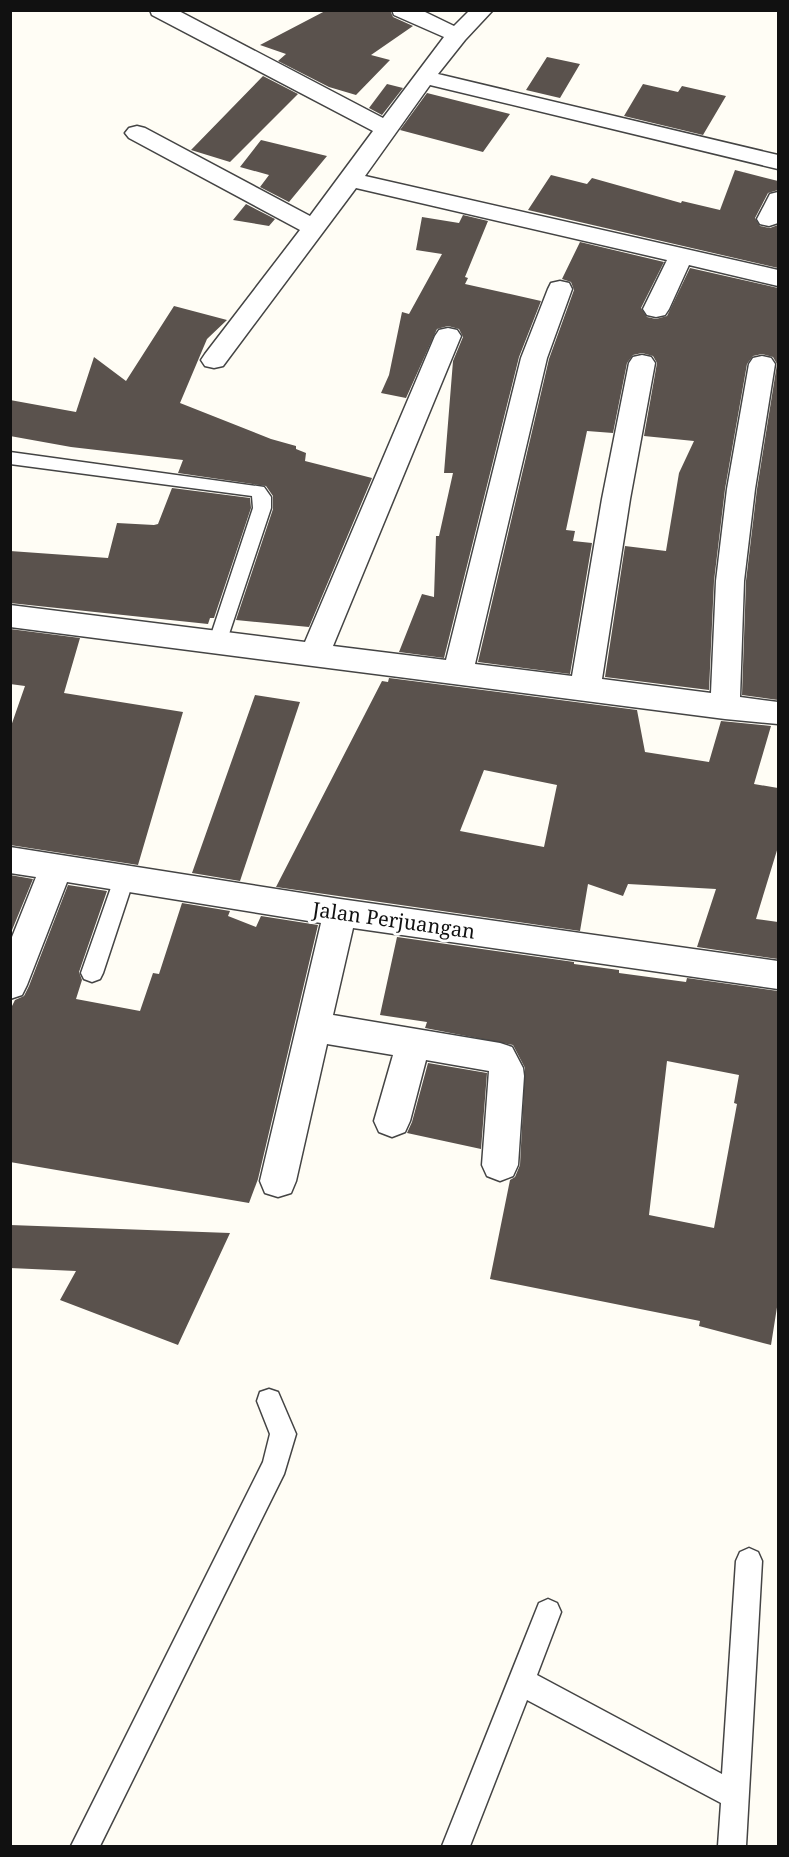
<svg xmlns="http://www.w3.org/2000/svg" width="789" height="1857" font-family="'Noto Serif',serif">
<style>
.building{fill:#5a524d;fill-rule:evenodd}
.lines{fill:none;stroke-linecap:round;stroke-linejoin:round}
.service-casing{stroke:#444;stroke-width:3}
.minor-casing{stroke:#444;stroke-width:3}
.service{fill:#fff;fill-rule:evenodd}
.minor{fill:#fff;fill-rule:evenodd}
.labels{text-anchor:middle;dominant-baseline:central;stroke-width:6;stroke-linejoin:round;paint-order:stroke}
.street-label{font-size:20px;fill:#111;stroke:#fff}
</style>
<rect width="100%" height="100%" fill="#fffdf5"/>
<path class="building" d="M 327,10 L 390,10 L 393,17 L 413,26 L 371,55 L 390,60 L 356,95 L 329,87 L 278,61 L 286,54 L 260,45 Z
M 547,57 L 580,64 L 560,98 L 526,90 Z
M 263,76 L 298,94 L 230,162 L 191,150 Z
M 387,84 L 403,88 L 382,115 L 369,108 Z
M 643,84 L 678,92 L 682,86 L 726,96 L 703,135 L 624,116 Z
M 427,93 L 510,114 L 483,152 L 400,130 Z
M 261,140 L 327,156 L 289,202 L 260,187 L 269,175 L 240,167 Z
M 735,170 L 778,181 L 778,190 L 768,193 L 755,218 L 760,226 L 770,228 L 778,225 L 778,268 L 528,210 L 551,175 L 587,184 L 592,178 L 681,203 L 682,201 L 720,210 Z
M 246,204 L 275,219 L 269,226 L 233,220 Z
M 463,215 L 488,221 L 465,277 L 468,278 L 465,284 L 541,301 L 519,357 L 444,658 L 399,652 L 422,594 L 434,597 L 436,536 L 439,536 L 453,473 L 444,473 L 453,361 L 463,337 L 459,329 L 448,326 L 437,329 L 406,398 L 381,393 L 389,375 L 402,312 L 409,314 L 442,254 L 416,250 L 422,217 L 459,223 Z
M 580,242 L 664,262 L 641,308 L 647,317 L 656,319 L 667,316 L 690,268 L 778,288 L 778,700 L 742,695 L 746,581 L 757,489 L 777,364 L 773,357 L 762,354 L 753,356 L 747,364 L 725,489 L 714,581 L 709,690 L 605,677 L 625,546 L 666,551 L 679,473 L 694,441 L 644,436 L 657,363 L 653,356 L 642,353 L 633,355 L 627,363 L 613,433 L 587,431 L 566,530 L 575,531 L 573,541 L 592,543 L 570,674 L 478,662 L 549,359 L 574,290 L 571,282 L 562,279 Z
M 174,306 L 227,320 L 207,339 L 180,403 L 271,439 L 296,446 L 296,449 L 306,453 L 305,461 L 372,478 L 309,627 L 236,620 L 273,509 L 273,496 L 266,486 L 178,473 L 183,460 L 71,447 L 10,436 L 10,400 L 76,412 L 94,357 L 126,381 Z
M 172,488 L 250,498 L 251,508 L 214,618 L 210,618 L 208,624 L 10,603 L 10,551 L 108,558 L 117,523 L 154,525 L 158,524 Z
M 10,629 L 80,638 L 64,693 L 183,712 L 138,865 L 10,845 L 10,729 L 25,686 L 10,684 Z
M 389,678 L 637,710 L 645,752 L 709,762 L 721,721 L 771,726 L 754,784 L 778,788 L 778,847 L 756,919 L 778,922 L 778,959 L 697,947 L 716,889 L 628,884 L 623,896 L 588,884 L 580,931 L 276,887 L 382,681 L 388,682 ZM 484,770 L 557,785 L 544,847 L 460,831 Z
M 255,695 L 300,702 L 240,881 L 192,873 Z
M 10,875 L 33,879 L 10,935 Z
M 68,885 L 107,891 L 79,972 L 82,980 L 76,999 L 140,1011 L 153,973 L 159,974 L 182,903 L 230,911 L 228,916 L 256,927 L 261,916 L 318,925 L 258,1179 L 249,1203 L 10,1162 L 10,1010 L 15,1000 L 24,996 L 29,986 Z
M 397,937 L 574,962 L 574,964 L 619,970 L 619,973 L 686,982 L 687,978 L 778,991 L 778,1301 L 771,1345 L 699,1326 L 700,1321 L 490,1279 L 510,1180 L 515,1177 L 520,1165 L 525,1068 L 513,1045 L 425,1028 L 427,1022 L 380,1015 ZM 667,1061 L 739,1075 L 734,1103 L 737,1104 L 714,1228 L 649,1215 Z
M 428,1063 L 487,1073 L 481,1149 L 407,1133 L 412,1122 Z
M 10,1225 L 230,1233 L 178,1345 L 60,1300 L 76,1271 L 10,1268 Z"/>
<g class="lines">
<g class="service-casing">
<path id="service" d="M 10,452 L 264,487 L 271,497 L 271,508 L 225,646 L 218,648 L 211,646 L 209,641 L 253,508 L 252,496 L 10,464 Z
M 124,871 L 131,873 L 134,879 L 103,973 L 100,979 L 92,982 L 84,979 L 81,973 L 114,879 L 117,873 Z
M 269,1389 L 278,1392 L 296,1434 L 284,1474 L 100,1846 L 71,1846 L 263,1462 L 270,1434 L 257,1401 L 260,1392 Z
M 749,1548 L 758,1552 L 762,1561 L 746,1846 L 718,1846 L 721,1803 L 527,1700 L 470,1846 L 442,1846 L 539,1603 L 548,1599 L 557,1603 L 561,1612 L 537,1675 L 722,1774 L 736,1561 L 740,1552 Z"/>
</g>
<g class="minor-casing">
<path id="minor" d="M 150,10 L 177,10 L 383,118 L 444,37 L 394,15 L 392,10 L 421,10 L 454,26 L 470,10 L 493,10 L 465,40 L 438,74 L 778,155 L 778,169 L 430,85 L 365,176 L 778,270 L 778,286 L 689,265 L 669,309 L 665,315 L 656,317 L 647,315 L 643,309 L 667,260 L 356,188 L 223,366 L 214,368 L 205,366 L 201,360 L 205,354 L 300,230 L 129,138 L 125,133 L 129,128 L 137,126 L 145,128 L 310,216 L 373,131 L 152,15 Z
M 778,192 L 778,223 L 769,226 L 760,224 L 757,219 L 770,194 Z
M 560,281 L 569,283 L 572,289 L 547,358 L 475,664 L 572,676 L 602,499 L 629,363 L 633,357 L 642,355 L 651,357 L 655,363 L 630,499 L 602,679 L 711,693 L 716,581 L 727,489 L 749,364 L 753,358 L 762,356 L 771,358 L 775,364 L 755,489 L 744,581 L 740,697 L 778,702 L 778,724 L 725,719 L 10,627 L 10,605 L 305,642 L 435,336 L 439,330 L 448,328 L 457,330 L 461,336 L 333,646 L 446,660 L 521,358 L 548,289 L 551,283 Z
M 10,847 L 340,899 L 778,961 L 778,989 L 353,928 L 333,1015 L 500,1043 L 512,1047 L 523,1068 L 524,1076 L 518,1165 L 513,1176 L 500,1181 L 487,1176 L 482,1165 L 489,1071 L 426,1060 L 410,1121 L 405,1132 L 392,1137 L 379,1132 L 374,1121 L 393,1055 L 327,1044 L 296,1181 L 291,1193 L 278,1197 L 265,1193 L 260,1181 L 321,923 L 67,882 L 27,985 L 22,995 L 10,999 L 10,942 L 36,877 L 10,873 Z"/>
</g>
<use href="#service" class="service"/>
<use href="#minor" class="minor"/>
</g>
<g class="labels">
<g class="street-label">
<text transform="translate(394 920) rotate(8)">Jalan Perjuangan</text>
</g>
</g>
<rect width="789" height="1857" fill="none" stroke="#111111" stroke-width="24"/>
</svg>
